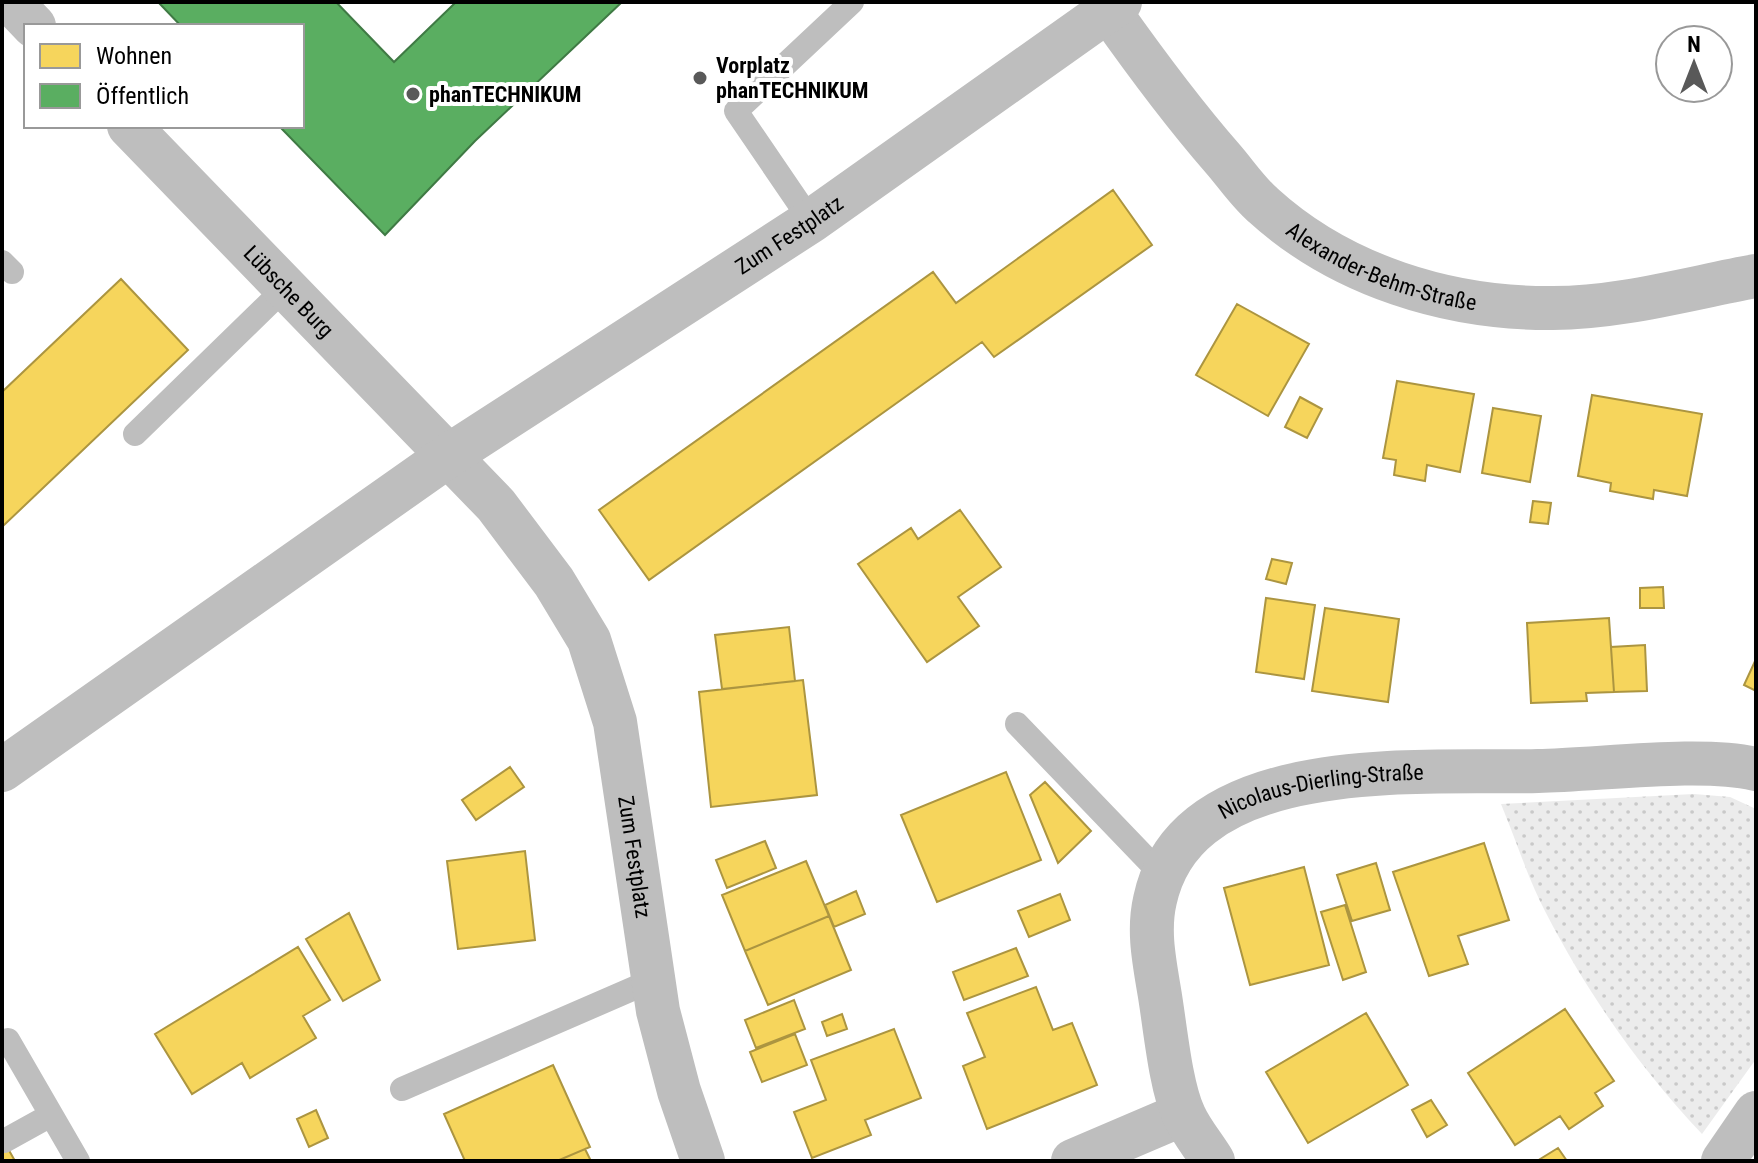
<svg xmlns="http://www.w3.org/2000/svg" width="1758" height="1163" font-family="'Roboto Condensed',sans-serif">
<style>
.park{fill:url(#park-dots)}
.homes{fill:#f6d55c;stroke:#ac9540;stroke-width:2}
.public{fill:#5aae61;stroke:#3f7a44;stroke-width:2}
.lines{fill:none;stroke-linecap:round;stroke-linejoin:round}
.service{stroke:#bebebe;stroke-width:24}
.minor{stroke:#bebebe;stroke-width:44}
.poi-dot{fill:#595959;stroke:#fff;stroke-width:3}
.labels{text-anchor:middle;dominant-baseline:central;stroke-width:8;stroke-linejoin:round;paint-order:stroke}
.poi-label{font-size:22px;font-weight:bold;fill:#000;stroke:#fff;text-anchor:start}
.street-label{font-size:22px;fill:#000;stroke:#fff}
</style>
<defs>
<pattern id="park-dots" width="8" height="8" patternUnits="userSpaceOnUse" patternTransform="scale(2)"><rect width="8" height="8" fill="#ececec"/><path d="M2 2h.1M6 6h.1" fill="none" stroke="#c9c9c9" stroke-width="1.8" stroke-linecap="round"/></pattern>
</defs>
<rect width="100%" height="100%" fill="#fff"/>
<path class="park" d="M 1694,794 L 1730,797 L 1756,809 L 1756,1059 L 1702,1134 C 1639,1067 1588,994 1546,913 C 1528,879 1516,840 1501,804 Z"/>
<path class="homes" d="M 1113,190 L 1152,245 L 994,357 L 982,342 L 649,580 L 599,510 L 933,272 L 956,303 Z
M 121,279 L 188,350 L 2,527 L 2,392 Z
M 1237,304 L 1309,344 L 1268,416 L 1196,375 Z
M 1397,381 L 1474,394 L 1460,472 L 1427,465 L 1425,481 L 1394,475 L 1396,460 L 1383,458 Z
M 1592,395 L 1702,414 L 1687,496 L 1654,490 L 1653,499 L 1610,491 L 1611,483 L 1578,476 Z
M 1300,397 L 1322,409 L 1307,438 L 1285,427 Z
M 1493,408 L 1541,416 L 1530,482 L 1482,473 Z
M 1533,501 L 1551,503 L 1548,524 L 1530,522 Z
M 960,510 L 1001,567 L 958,597 L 979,626 L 927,662 L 858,564 L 911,528 L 918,539 Z
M 1272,559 L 1292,563 L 1286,584 L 1266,579 Z
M 1663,587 L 1664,608 L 1640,608 L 1640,588 Z
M 1266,598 L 1315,605 L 1304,679 L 1256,672 Z
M 1325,608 L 1399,619 L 1388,702 L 1312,691 Z
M 1609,618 L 1614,692 L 1586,693 L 1587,701 L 1531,703 L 1527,623 Z
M 789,627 L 795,681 L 722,689 L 715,635 Z
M 1645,645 L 1647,691 L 1614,692 L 1611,647 Z
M 1756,659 L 1756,691 L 1744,685 Z
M 803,680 L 817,795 L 711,807 L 699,692 Z
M 510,767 L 524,787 L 476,820 L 462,800 Z
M 1006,772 L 1041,860 L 937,902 L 901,815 Z
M 1045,782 L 1091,831 L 1058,863 L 1030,795 Z
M 765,841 L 776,868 L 727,888 L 716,860 Z
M 1484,843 L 1509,920 L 1458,936 L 1468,964 L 1429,976 L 1393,872 Z
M 525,851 L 535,940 L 458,949 L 447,861 Z
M 806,861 L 829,916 L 745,951 L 722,895 Z
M 1376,863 L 1390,910 L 1352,921 L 1337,875 Z
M 1304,867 L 1329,965 L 1250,985 L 1224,888 Z
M 856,891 L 865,914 L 834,927 L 825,905 Z
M 1060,894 L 1070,920 L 1029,937 L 1018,911 Z
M 1345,905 L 1366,972 L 1343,980 L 1321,912 Z
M 349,913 L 380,980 L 343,1001 L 306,939 Z
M 829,916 L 851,970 L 768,1005 L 745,951 Z
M 298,947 L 330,1000 L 303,1016 L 316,1038 L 250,1078 L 242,1063 L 192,1094 L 155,1034 Z
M 1016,948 L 1028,976 L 964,1000 L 953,972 Z
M 1036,987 L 1053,1030 L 1072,1023 L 1097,1085 L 987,1129 L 963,1066 L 985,1057 L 967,1013 Z
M 794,1000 L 805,1029 L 756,1048 L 745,1020 Z
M 1565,1009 L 1614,1081 L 1595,1093 L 1603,1106 L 1569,1129 L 1560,1116 L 1515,1145 L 1468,1073 Z
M 1366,1013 L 1408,1085 L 1308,1143 L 1266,1072 Z
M 842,1014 L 847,1029 L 827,1036 L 822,1022 Z
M 894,1029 L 921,1098 L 865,1120 L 871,1135 L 812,1158 L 794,1112 L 826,1100 L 811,1060 Z
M 795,1034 L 807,1065 L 762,1082 L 750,1052 Z
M 553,1065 L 590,1147 L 557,1161 L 465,1161 L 444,1114 Z
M 1431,1100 L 1447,1125 L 1427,1137 L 1412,1110 Z
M 316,1110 L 328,1138 L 309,1147 L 297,1119 Z
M 2,1138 L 15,1161 L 2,1161 Z
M 1558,1148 L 1567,1161 L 1537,1161 Z
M 585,1149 L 591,1161 L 557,1161 Z"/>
<path class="public" d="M 158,2 L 336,2 L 394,62 L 456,2 L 622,2 L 475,141 L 385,235 L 279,126 L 302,126 L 302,26 L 181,26 Z"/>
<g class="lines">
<path class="service" d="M 811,221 L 736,111 L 852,2
M 2,262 L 12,272
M 135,434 L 284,289
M 1017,724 L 1163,876
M 8,1040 L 78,1161
M 402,1089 L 653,980
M 4,1141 L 51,1115"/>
<g class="minor">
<path d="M 11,2 L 34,26"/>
<path id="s1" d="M 1109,11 C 1145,62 1182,112 1223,159 C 1236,174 1248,192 1263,205 C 1341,276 1449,309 1553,308 C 1620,308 1690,288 1756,276"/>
<path id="s2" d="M 129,126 L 496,505 L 554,582 L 589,640 L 615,722 L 658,1011 L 679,1091 L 703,1161"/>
<path id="s3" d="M 2,770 L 448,456 L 811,221 L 1120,2"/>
<path d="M 1073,1161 L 1183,1114"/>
<path id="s4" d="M 1213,1161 C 1204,1146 1191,1131 1184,1115 C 1170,1085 1165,1024 1159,990 C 1154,960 1148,930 1155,900 C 1187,751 1424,774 1538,771 C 1599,770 1700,756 1756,769"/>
<path d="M 1723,1161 L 1756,1113"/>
</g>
</g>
<g class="poi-dot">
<circle cx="700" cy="78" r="8"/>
<circle cx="413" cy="94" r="8"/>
</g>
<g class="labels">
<g class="poi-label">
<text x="716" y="65">Vorplatz<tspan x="716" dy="25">phanTECHNIKUM</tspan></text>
<text x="429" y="94">phanTECHNIKUM</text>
</g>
<g class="street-label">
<text stroke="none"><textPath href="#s3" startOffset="952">Zum Festplatz</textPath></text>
<text stroke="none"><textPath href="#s1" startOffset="384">Alexander-Behm-Straße</textPath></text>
<text stroke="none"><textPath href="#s2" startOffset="230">Lübsche Burg</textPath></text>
<text stroke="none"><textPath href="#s4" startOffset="490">Nicolaus-Dierling-Straße</textPath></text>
<text stroke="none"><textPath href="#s2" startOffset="914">Zum Festplatz</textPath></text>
</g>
</g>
<rect width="1758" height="1163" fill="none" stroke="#000000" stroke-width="8"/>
<rect x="24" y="24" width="280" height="104" fill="#ffffff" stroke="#999999" stroke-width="2"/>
<rect x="40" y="44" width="40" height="24" fill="#f6d55c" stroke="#999999" stroke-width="2"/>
<text x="96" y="64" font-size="24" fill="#000000">Wohnen</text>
<rect x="40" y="84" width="40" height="24" fill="#5aae61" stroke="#999999" stroke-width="2"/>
<text x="96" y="104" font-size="24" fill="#000000">Öffentlich</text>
<g transform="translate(1694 64)"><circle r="38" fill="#ffffff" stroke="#999999" stroke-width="2"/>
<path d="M0-6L14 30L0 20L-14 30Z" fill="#595959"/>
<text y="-12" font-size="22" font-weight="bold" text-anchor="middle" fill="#000000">N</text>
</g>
</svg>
